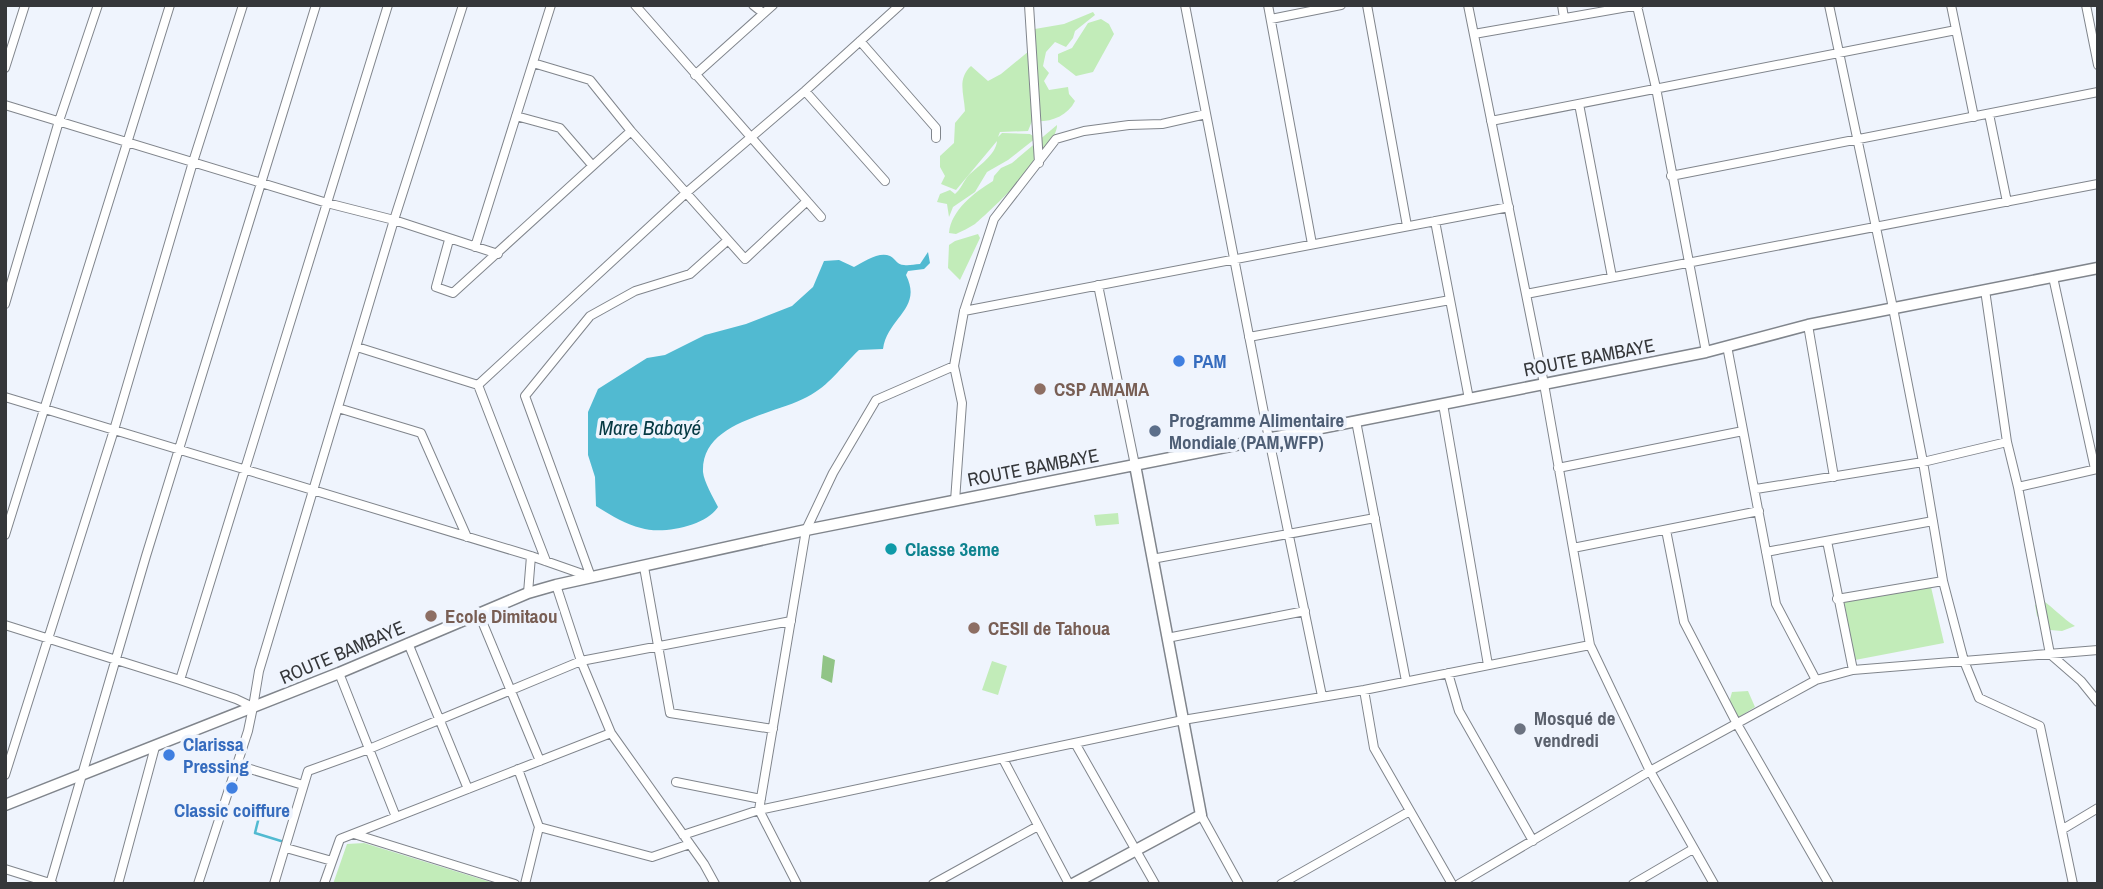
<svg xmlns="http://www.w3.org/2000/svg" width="2103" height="889" font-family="'Archivo Narrow',sans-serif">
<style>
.green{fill:#c2ecb9}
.forest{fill:#91c486}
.water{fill:#51bad1}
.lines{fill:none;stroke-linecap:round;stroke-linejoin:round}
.stream{stroke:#51bad1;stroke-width:2.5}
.street-casing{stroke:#80858c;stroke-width:10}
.secondary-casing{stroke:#80858c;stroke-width:13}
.street{stroke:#fff;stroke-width:8}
.secondary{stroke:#fff;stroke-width:10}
.shop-dot{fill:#3f7fe0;stroke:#eff4fd;stroke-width:2.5}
.education-dot{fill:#8d6e63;stroke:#eff4fd;stroke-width:2.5}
.service-dot{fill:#5c6f8a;stroke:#eff4fd;stroke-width:2.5}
.culture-dot{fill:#0f9aa8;stroke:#eff4fd;stroke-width:2.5}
.worship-dot{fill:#6b7280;stroke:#eff4fd;stroke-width:2.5}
.labels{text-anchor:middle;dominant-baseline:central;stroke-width:7;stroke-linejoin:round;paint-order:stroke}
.street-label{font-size:19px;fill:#35373a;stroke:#eff4fd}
.shop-label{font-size:19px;font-weight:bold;fill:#366cbe;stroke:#eff4fd;text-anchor:start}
.education-label{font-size:19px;font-weight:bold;fill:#785e54;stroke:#eff4fd;text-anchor:start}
.service-label{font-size:19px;font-weight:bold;fill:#4e5e75;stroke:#eff4fd;text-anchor:start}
.culture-label{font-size:19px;font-weight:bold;fill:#0d838f;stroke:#eff4fd;text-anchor:start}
.worship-label{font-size:19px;font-weight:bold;fill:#5b616d;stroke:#eff4fd;text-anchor:start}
.water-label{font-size:21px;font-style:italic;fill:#063943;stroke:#eff4fd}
</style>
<rect width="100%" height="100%" fill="#eff4fd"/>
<path class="green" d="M 1093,12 L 1095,15 L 1075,31 L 1073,38 L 1066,47 L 1055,42 L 1046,52 L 1043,66 L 1049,73 L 1044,81 L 1049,90 L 1068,87 L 1069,94 L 1075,101 C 1067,117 1049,123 1032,121 L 1028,131 L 1000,132 L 998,137 L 1002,133 L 1030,134 L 1036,138 L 1008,160 L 987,172 L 975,192 L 953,207 L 949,217 L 947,204 L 937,202 L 940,194 L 950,190 L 955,194 C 961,189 963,182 968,176 C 978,166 996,155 997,141 L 956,190 L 941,184 L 945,176 L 940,167 L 940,156 L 954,143 L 955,123 L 965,111 C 964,93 957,79 971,66 L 988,81 L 1001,74 L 1029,51 L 1029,30 L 1064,24 Z
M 1101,19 L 1109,24 L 1114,34 L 1093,72 L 1076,76 L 1058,62 L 1058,54 L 1072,48 L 1088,23 Z
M 1057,125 C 1058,146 993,209 975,224 C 969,228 962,231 956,234 L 949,233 C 951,210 975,192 993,181 L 994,176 L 1001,168 L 1012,163 Z
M 978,234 L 980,238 L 960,280 L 948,268 L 949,245 L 955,241 Z
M 1118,513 L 1119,524 L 1096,526 L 1094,515 Z
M 1931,587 L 1944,643 L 1855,660 L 1844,602 Z
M 2042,600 C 2054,608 2062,618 2075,626 L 2062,631 L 2050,630 L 2037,616 L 2035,605 Z
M 992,661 L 1007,666 L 998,695 L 982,690 Z
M 1748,691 L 1755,707 L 1739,717 L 1728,706 L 1732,692 Z
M 364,843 L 497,884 L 333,884 L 347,844 Z"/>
<path class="forest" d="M 823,655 L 835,660 L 832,683 L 821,678 Z"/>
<path class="water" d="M 928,252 L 930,263 L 924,269 L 908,271 L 906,275 C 923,309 888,317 883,349 L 859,350 C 840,368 830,385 807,397 C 774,415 701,421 703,472 C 704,482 713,497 718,507 C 706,526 662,535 641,528 C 625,524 610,515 596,506 L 595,477 L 588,455 L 588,412 L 598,389 L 647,358 L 665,355 L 705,335 L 746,324 L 792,306 L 813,287 L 824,261 L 839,260 L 854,267 C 864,262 879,251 890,256 C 896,259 897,265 904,265 C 909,266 914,264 920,264 Z"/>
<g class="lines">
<path class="stream" d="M 262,805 L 255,833 L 281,841
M 233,811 L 249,816"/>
<g class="street-casing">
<path id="street" d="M 635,5 L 821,217
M 753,5 L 763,13
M 1029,5 L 1039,163
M 1185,5 L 1269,439 L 1322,696
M 1268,5 L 1312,244
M 1367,5 L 1407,226
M 1468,5 L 1544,384 L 1590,645 L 1650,771 L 1714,884
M 1562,5 L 1564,18
M 1829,5 L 1893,308 L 1923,462 L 1943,581 L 1964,661 L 1979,698 L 2040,726 L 2073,884
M 1951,5 L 1974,117
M 2086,5 L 2098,65
M 1637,6 L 1656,88 L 1706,352
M 1271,19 L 1341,5
M 1474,34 L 1639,5
M 860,41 L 936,128 L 936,138
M 533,63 L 590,80 L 631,131 L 745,259 L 807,201
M 5,68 L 25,5
M 695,75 L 773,5
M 805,91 L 885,181
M 1579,104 L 1612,277
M 5,105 L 327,203 L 394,220 L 498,254
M 1989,114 L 2007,202
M 516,116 L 560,128 L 592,165
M 1491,121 L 1956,30
M 1671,176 L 2098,92
M 1435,221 L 1469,399
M 449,240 L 436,287 L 453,293 L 631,131
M 475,247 L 551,5
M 2053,277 L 2095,469
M 1098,285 L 1135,465
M 1985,290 L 2007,442 L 2018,487 L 2050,654 L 2081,681 L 2098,702
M 1526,294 L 2098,184
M 5,304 L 59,121 L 98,5
M 964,311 L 1509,207
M 1808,325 L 1834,477
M 1249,337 L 1450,300
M 1727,346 L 1776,604 L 1816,680
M 357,347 L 478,385
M 5,397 L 531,556 L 591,577
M 1443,404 L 1488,665
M 338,408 L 421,433 L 467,537
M 1356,421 L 1406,681
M 1558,468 L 1743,431
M 2018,487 L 2097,469
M 1756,489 L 1923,462 L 2007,442
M 955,501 L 962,403 L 954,366 L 964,311 L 994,219 L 1056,139 L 1084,131 L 1129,125 L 1162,124 L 1206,114
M 1666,530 L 1684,622 L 1737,724 L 1829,884
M 5,535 L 170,5
M 1827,541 L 1853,670
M 1573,548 L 1759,511
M 1766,552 L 1933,521
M 1152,559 L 1375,518
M 546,561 L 478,385 L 686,193 L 805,91 L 900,5
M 644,567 L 670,713 L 773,729
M 591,577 L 525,396 L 590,316 L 635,291 L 690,274 L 728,240
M 556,585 L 581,661 L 611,733 L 704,864 L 715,884
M 528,593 L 531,556
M 1837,599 L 1943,581
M 479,614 L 540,761
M 5,625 L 180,680 L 236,699 L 253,707 L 259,671 L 394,220 L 463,5
M 1167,638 L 1305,611
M 408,643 L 468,789
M 339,673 L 396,817
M 1448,673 L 1459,711 L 1533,841
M 180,680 L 388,5
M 1364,690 L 1374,748 L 1452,884
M 1075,743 L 1155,884
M 1003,759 L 1069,884
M 237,765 L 303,785
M 518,769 L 539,827 L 525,884
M 5,775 L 114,430 L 193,162 L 243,5
M 676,782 L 761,799
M 1201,815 L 1239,884
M 539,827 L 652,857 L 690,844
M 2063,829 L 2098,808
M 354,834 L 515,884
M 683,835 L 759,810 L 1183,720 L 1364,690 L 1590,645
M 286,848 L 332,861
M 5,869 L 53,884
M 50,884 L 146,556 L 316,5
M 118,884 L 155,747
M 198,884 L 248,731 L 253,707
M 274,884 L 308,771 L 369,749 L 581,661 L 791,621
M 324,884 L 340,839 L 611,733
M 797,884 L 759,810 L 806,530 L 833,473 L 876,400 L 954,366
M 933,884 L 1038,826
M 1281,884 L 1410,811
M 1459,884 L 1650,771 L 1816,680 L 1853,670 L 2098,650
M 1633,884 L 1693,849"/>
</g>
<g class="secondary-casing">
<path id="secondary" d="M 5,805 L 339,673 L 528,593 L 556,585 L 806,530 L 1706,352 L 1808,325 L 2098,268
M 1073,884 L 1201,815 L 1135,465"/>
</g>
<use href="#street" class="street"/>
<use href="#secondary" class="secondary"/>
</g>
<g class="shop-dot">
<circle cx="1179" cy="361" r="7"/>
<circle cx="169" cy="755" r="7"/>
<circle cx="232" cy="788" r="7"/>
</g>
<g class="education-dot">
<circle cx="1040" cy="389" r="7"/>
<circle cx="431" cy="616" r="7"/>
<circle cx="974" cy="628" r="7"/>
</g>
<circle class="service-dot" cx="1155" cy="431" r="7"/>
<circle class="culture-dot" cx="891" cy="549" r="7"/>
<circle class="worship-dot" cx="1520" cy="729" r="7"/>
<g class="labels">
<g class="street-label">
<text transform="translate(1589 357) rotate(-11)">ROUTE BAMBAYE</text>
<text transform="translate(1033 467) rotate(-11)">ROUTE BAMBAYE</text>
<text transform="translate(342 652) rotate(-23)">ROUTE BAMBAYE</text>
</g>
<g class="shop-label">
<text x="1193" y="361">PAM</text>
<text x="183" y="744">Clarissa<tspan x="183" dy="22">Pressing</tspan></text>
<text x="232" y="810" text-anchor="middle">Classic coiffure</text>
</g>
<g class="education-label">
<text x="1054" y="389">CSP AMAMA</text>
<text x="445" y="616">Ecole Dimitaou</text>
<text x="988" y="628">CESII de Tahoua</text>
</g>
<g class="service-label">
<text x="1169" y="420">Programme Alimentaire<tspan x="1169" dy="22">Mondiale (PAM,WFP)</tspan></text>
</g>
<g class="culture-label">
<text x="905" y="549">Classe 3eme</text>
</g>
<g class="worship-label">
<text x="1534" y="718">Mosqué de<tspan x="1534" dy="22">vendredi</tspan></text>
</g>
<g class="water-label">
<text x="650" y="427">Mare Babayé</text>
</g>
</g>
<rect width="2103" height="889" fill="none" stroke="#35373a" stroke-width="14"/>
</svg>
